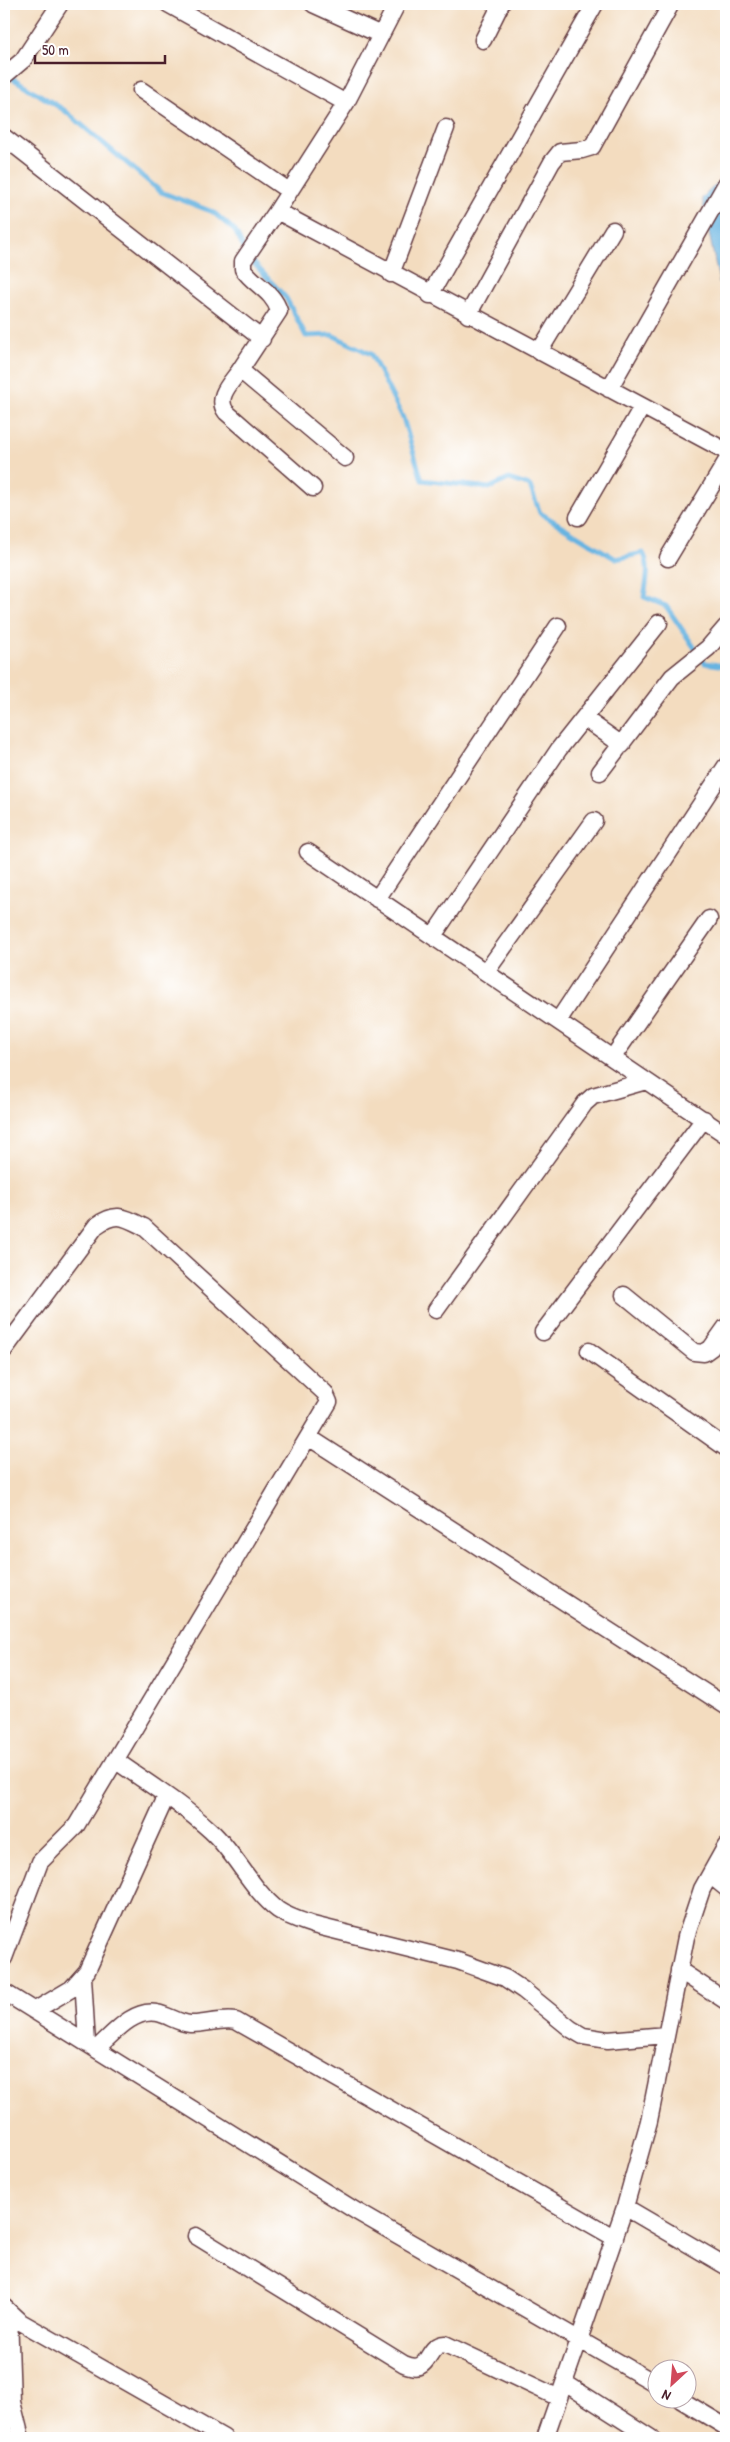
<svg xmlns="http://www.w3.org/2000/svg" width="730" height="2442" font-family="'Patrick Hand',sans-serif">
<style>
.water{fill:#67b4e1;stroke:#586a86}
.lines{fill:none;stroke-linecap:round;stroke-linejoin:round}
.stream{stroke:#67b4e1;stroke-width:5}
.minor-casing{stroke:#633b41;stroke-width:19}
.minor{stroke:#fff;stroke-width:16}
</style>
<rect width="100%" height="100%" fill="#fff"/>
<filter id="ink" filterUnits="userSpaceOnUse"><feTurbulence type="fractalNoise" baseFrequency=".02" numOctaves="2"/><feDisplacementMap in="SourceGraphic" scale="10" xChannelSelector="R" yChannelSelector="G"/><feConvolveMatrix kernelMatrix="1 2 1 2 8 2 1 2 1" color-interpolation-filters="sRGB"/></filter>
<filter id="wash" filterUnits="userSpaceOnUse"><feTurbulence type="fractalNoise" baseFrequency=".0096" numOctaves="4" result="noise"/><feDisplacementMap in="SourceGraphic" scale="20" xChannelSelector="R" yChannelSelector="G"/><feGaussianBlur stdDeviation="1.12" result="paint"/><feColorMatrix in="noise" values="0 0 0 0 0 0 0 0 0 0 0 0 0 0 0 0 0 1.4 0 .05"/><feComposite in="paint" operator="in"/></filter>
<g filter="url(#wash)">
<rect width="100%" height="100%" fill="#f3dcbf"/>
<path class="water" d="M 726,174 L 726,316 L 702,198 Z"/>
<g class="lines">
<path class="stream" d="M 9,76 L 64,110 L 161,192 L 213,212 L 235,231 L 248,257 L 286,298 L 306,336 L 332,335 L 371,354 L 403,418 L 422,480 L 489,488 L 509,479 L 530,486 L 540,513 L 616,559 L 643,553 C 651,566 646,583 644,597 L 666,606 L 705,663 L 726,666"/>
</g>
</g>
<g filter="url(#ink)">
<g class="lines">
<g class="minor-casing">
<path id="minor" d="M 168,4 L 346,103
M 313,4 L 381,35
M 397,4 L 346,103 L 277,211 L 726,451
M 483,40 L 501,4
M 4,76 L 23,60 L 60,4
M 141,90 L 289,191
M 4,137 L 262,339
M 277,211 L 243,261 L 243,269 C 254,285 273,291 279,311 L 240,370 L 345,458
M 391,274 L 446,128
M 430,295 L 595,4
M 468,315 L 552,162 L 560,152 L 582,150 L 592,147 L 671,4
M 539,352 L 613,230
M 240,370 C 231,383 215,397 226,412 L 313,488
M 609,389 L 726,184
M 578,517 L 642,407
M 668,558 L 726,462
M 584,718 L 622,745
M 600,772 L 672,677 L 708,648 L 726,627
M 308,852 L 726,1135
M 377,899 L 558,626
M 433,936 L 559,749 L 659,623
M 486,972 L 594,821
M 558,1021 L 726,766
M 613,1057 L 709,919
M 624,1295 L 694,1352 L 704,1353 L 711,1348 L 726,1327
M 436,1310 L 585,1103 L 593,1096 L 646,1081
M 543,1332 L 704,1119
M 4,1350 L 96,1226 C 116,1211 124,1217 144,1227 L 325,1393 L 329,1402 L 76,1826 L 40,1862 L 4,1958
M 589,1351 L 726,1448
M 310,1438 L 726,1706
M 115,1760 C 147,1783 182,1804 211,1831 C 236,1854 251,1889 278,1910 C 288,1917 302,1921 313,1925 L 458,1961 L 505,1978 L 523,1990 L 571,2029 L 583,2036 L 608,2040 L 666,2035
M 710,1875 L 726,1888
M 679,1970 L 726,2001
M 83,1977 L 87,2044
M 4,1992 L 356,2211 L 658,2385
M 34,2011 L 71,1989 L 87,1971 L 166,1797
M 96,2049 C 112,2035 133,2008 157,2013 C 168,2015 178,2023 190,2024 C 205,2025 220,2018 236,2021 L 615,2238
M 625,2207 L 726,2266
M 196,2236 L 404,2364 C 432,2376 424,2345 445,2344 L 559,2398
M 4,2307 L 19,2321 L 224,2438
M 9,2314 L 12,2402 L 21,2438
M 565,2383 L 651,2438
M 681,2400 L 726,2427
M 545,2438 L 625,2207 L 649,2121 L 686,1937 L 702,1889 L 726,1846"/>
</g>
<use href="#minor" class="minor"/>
</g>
</g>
<rect width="730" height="2442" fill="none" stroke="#fff" stroke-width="20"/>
<g transform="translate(672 2384) rotate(206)"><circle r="24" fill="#ffffff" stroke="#b7a5aa"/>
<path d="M0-4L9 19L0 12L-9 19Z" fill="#d1495b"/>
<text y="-8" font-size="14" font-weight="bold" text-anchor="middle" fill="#4a1f2b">N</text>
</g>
<path d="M35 55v8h130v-8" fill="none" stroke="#4a1f2b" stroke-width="2.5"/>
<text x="42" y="55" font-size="15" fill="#4a1f2b" stroke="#ffffff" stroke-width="4" paint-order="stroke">50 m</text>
</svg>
